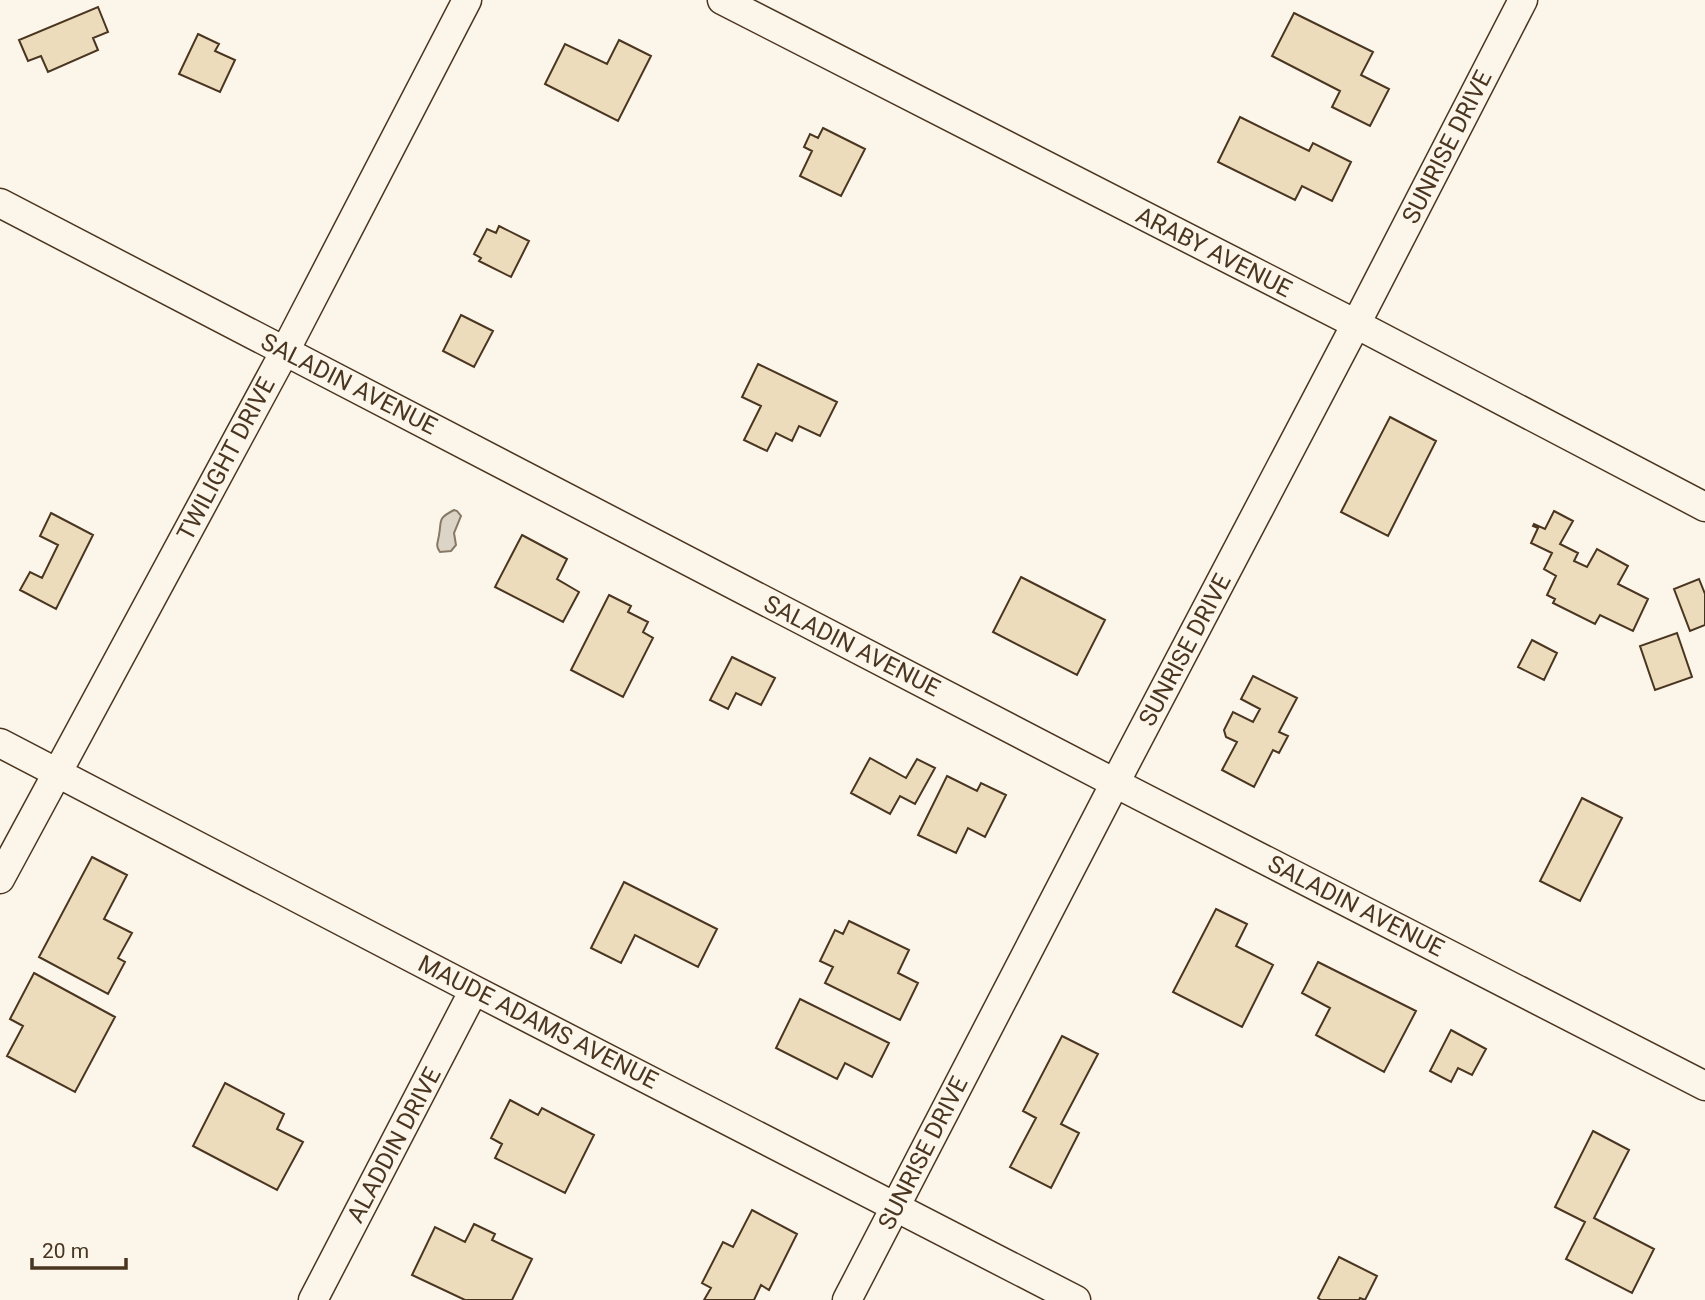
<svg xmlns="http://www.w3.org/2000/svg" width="1705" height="1300" font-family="Roboto,sans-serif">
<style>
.water{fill:#dcd4c6;stroke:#887966;stroke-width:2}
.building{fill:#ecdcbc;stroke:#4a3520;stroke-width:2}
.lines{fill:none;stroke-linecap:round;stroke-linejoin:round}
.minor-casing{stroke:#4a3520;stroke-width:31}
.minor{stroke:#fbf6e9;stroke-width:28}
.labels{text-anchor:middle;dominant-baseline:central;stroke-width:5;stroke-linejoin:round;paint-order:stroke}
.street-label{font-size:24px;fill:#4a3520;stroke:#fbf6e9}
</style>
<rect width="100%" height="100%" fill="#fbf6e9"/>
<path class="water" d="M 454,510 L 457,511 L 461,516 L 454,533 L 456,545 L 451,551 L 440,552 C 435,545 438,543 439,535 C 442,519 437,519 454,510 Z"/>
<path class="building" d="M 98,7 L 108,32 L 93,38 L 98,50 L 48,72 L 41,56 L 28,61 L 19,40 Z
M 1294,13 L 1373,52 L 1361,75 L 1389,89 L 1370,126 L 1332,107 L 1340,91 L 1272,56 Z
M 198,34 L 219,44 L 215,51 L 235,60 L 220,92 L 179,74 Z
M 619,40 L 651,56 L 618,121 L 545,84 L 565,44 L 607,64 Z
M 1240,117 L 1309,151 L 1313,143 L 1351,162 L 1332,201 L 1302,186 L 1295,200 L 1218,162 Z
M 823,128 L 865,149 L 841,196 L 800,176 L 812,151 L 804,147 L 810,134 L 818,138 Z
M 499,226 L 529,241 L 511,277 L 479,261 L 481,258 L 474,254 L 487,229 L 496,233 Z
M 461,315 L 493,331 L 474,367 L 443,351 Z
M 758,364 L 837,402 L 820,436 L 799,426 L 792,441 L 776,433 L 767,451 L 744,440 L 761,406 L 742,397 Z
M 1390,417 L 1436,441 L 1388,536 L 1341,512 Z
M 1554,511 L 1573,521 L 1560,544 L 1578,553 L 1574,561 L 1587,567 L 1597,549 L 1628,566 L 1618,584 L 1648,599 L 1633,631 L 1600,615 L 1595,624 L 1553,603 L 1555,599 L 1547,595 L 1556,576 L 1544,569 L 1552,553 L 1531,543 L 1538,528 L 1533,526 L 1534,524 L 1545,529 Z
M 51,513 L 93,535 L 56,609 L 20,590 L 30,572 L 42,578 L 58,545 L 40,536 Z
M 522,535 L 567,559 L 557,579 L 579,592 L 563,622 L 495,587 Z
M 1021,577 L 1105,620 L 1077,675 L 993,632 Z
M 1699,579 L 1705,594 L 1705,625 L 1690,631 L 1674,589 Z
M 609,595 L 631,606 L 628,612 L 648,622 L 643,632 L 653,638 L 623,697 L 571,670 Z
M 1677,633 L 1692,677 L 1655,690 L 1640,646 Z
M 1532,640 L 1557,653 L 1544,680 L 1518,667 Z
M 732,657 L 775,678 L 761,705 L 736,693 L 728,709 L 710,700 Z
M 1253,676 L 1297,698 L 1279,732 L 1288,736 L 1279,753 L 1273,750 L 1254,787 L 1222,770 L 1237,742 L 1226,737 L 1224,730 L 1233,712 L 1253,722 L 1260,709 L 1241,699 Z
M 870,758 L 906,778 L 917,759 L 935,768 L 915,804 L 900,796 L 890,814 L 851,793 Z
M 947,776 L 977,791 L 981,783 L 1006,795 L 985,837 L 968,828 L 956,853 L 918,835 Z
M 1582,798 L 1622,818 L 1580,901 L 1540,881 Z
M 92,857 L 127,875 L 104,919 L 132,933 L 118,958 L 125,962 L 108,994 L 39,957 Z
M 624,882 L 717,929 L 698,967 L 635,935 L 621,963 L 591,948 Z
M 1216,909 L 1247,924 L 1236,946 L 1273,965 L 1242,1027 L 1173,992 Z
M 849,921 L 909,950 L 898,973 L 918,983 L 900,1020 L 825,983 L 833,967 L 820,961 L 835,930 L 843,934 Z
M 1318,962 L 1416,1011 L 1384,1072 L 1316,1035 L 1330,1008 L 1302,993 Z
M 34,973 L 115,1017 L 75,1092 L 7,1056 L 23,1026 L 10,1019 Z
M 800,999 L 889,1043 L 872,1077 L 845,1063 L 837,1079 L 776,1048 Z
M 1451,1030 L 1486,1049 L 1472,1075 L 1458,1068 L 1451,1082 L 1430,1071 Z
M 1062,1036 L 1098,1054 L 1061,1124 L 1079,1133 L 1051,1188 L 1010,1167 L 1036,1118 L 1023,1111 Z
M 225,1083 L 284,1114 L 277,1129 L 303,1142 L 277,1190 L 193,1146 Z
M 510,1100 L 538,1115 L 542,1108 L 594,1135 L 565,1193 L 495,1158 L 502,1144 L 491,1138 Z
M 1593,1131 L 1629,1150 L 1594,1218 L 1654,1249 L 1632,1293 L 1566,1259 L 1585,1222 L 1555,1207 Z
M 752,1210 L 797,1234 L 769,1290 L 761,1285 L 754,1300 L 704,1300 L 711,1288 L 702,1283 L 723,1242 L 733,1247 Z
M 474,1224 L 495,1234 L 492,1240 L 532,1259 L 512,1300 L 465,1300 L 412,1275 L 435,1227 L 465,1242 Z
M 1339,1257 L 1377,1276 L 1365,1300 L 1360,1298 L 1359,1300 L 1321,1300 L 1318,1298 Z"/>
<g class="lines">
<g class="minor-casing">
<path id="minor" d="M 722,0 L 1356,324 L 1705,507
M 0,203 L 1115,783 L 1705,1086
M 0,743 L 474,990 L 1076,1300
M 0,879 L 285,351 L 467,0
M 313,1300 L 474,990
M 847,1300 L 1115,783 L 1356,324 L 1523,0"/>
</g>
<use href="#minor" class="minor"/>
</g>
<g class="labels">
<g class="street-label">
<text transform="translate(1447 147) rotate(-63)">SUNRISE DRIVE</text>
<text transform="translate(1214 252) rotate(27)">ARABY AVENUE</text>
<text transform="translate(349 384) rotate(27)">SALADIN AVENUE</text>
<text transform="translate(226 459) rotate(-62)">TWILIGHT DRIVE</text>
<text transform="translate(852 646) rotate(27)">SALADIN AVENUE</text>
<text transform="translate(1185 650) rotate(-62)">SUNRISE DRIVE</text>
<text transform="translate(1356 906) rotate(27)">SALADIN AVENUE</text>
<text transform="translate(538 1022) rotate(27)">MAUDE ADAMS AVENUE</text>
<text transform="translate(394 1145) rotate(-62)">ALADDIN DRIVE</text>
<text transform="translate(923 1153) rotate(-63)">SUNRISE DRIVE</text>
</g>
</g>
<path d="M32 1258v10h94v-10" fill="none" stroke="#4a3520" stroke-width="3.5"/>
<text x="42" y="1258" font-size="21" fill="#4a3520" stroke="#fbf6e9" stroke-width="5" paint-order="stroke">20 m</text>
</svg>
